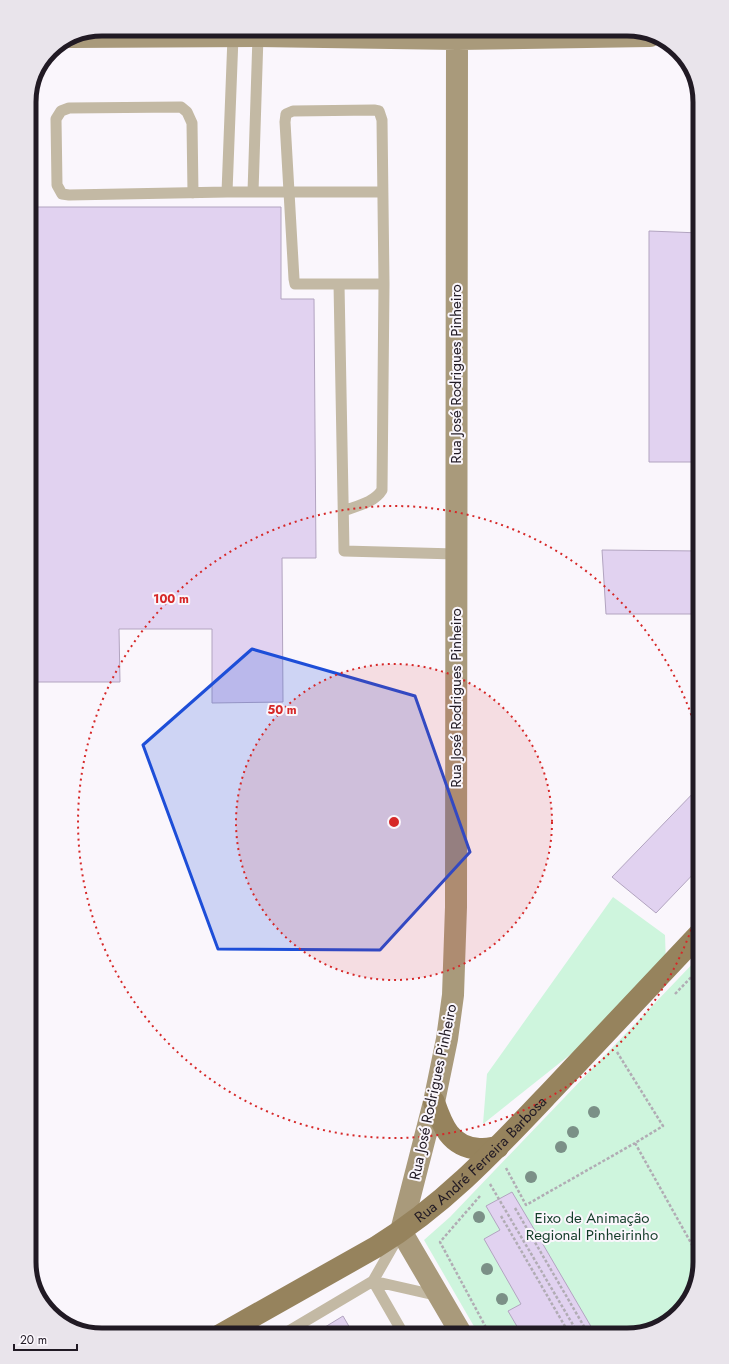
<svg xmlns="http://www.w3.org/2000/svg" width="729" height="1364" font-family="Jost,sans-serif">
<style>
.green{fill:#cef5dd}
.building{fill:#e1d2f0;stroke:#b2a4c0}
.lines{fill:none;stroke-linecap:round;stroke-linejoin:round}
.path{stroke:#b1acb4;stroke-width:2.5;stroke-dasharray:3 2;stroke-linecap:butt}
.service{stroke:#c3b9a4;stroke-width:11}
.secondary{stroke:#a99a7b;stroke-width:22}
.primary{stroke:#96835d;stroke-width:22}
.tree{fill:#7b9087}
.marked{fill:#1d4ed8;fill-opacity:0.2;stroke:#1d4ed8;stroke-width:3;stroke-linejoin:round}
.ring{fill:none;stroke:#d62828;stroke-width:2;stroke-dasharray:2 4}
.labels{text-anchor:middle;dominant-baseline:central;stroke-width:4;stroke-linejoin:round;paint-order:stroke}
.street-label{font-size:15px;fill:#211a24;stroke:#faf6fc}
.park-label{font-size:15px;fill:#133c28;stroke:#faf6fc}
.rim{fill:none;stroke:#211a24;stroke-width:5}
.centre{fill:#d62828;stroke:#faf6fc;stroke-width:2}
.ring-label{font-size:12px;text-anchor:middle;font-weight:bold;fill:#d62828;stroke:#faf6fc;stroke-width:4;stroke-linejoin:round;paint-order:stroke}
</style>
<rect width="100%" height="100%" fill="#faf6fc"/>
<path class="green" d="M 613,897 L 665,935 L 666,965 L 576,1050 L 483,1124 L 487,1074 Z
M 700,956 L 700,1263 L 688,1303 L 655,1329 L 627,1335 L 479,1335 L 424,1240 L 450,1217 Z"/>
<path class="building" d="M 30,207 L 281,207 L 281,299 L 314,299 L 316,558 L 282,558 L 283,702 L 212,703 L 212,629 L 119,629 L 120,682 L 34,682 Z
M 649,231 L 700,233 L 700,462 L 649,462 Z
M 602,550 L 700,551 L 700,614 L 606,614 Z
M 700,786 L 700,867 L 656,913 L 612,877 Z
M 512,1192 L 534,1229 L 596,1335 L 522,1335 L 508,1311 L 521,1304 L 484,1239 L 500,1230 L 486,1206 Z
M 343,1316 L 354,1335 L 312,1335 Z"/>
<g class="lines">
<path class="path" d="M 675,994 L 700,968
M 617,1052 L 663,1126 L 635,1143 L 700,1259
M 506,1168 L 526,1205 L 635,1143
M 490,1184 L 579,1335
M 480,1196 L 440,1242 L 490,1335
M 515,1208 L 589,1335
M 501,1216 L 570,1335
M 349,1335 L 358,1330 L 361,1335"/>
<path class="service" d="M 227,192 L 233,37
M 253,192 L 258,36
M 193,193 L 192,123 L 187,112 L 181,107 L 69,108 L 61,111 L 56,119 L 57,185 L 62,194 L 69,195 L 227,192 L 382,192
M 339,284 L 344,551 L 456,554
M 343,511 C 356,506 374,503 382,490 L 384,284 L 382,120 L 379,111 L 374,110 L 293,111 L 286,114 L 285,122 L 294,279 L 295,284 L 384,284
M 373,1281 L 439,1296
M 373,1281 L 404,1335
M 282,1335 L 373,1281 L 397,1239"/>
<path class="secondary" d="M 70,37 L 258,36 L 457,39 L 650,36
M 457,39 L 456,907 L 453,995 L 447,1039 L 434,1102 L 401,1231 L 462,1335"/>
<g class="primary">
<path d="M 434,1102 C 442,1125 450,1147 479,1149 C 485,1149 492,1148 498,1147"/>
<path id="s1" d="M 220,1335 L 376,1247 C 446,1204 498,1147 554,1088 C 603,1036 651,985 700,933"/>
</g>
</g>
<g class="tree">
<circle cx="594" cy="1112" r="6"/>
<circle cx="573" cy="1132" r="6"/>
<circle cx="561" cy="1147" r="6"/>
<circle cx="531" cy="1177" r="6"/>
<circle cx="479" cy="1217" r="6"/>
<circle cx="487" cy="1269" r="6"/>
<circle cx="502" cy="1299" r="6"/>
</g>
<path class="marked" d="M 252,649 L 415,696 L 470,852 L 380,950 L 218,949 L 143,745 Z"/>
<circle cx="394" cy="822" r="158" fill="#d62828" fill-opacity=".12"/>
<g class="ring">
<circle cx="394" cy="822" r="158"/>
<path d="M700 901A316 316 0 1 1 700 743"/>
</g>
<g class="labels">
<g class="street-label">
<text transform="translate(456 374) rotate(-90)">Rua José Rodrigues Pinheiro</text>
<text transform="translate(456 698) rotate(-90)">Rua José Rodrigues Pinheiro</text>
<text transform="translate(433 1092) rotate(-78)">Rua José Rodrigues Pinheiro</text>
<text stroke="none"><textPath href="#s1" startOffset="316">Rua André Ferreira Barbosa</textPath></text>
</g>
<g class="park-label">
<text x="592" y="1218">Eixo de Animação<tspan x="592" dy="17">Regional Pinheirinho</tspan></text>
</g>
</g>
<path d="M0 0H729V1364H0ZM102 36H627A66 66 0 0 1 693 102V1262A66 66 0 0 1 627 1328H102A66 66 0 0 1 36 1262V102A66 66 0 0 1 102 36Z" fill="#e9e4eb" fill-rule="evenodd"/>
<path class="rim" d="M102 36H627A66 66 0 0 1 693 102V1262A66 66 0 0 1 627 1328H102A66 66 0 0 1 36 1262V102A66 66 0 0 1 102 36Z"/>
<circle cx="394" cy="822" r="6" class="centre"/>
<g class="ring-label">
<text x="171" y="603">100 m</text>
<text x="282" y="714">50 m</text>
</g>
<path d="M14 1344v6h63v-6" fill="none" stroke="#211a24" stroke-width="2"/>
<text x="20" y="1344" font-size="12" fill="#211a24" stroke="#faf6fc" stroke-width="3" paint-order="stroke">20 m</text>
</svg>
